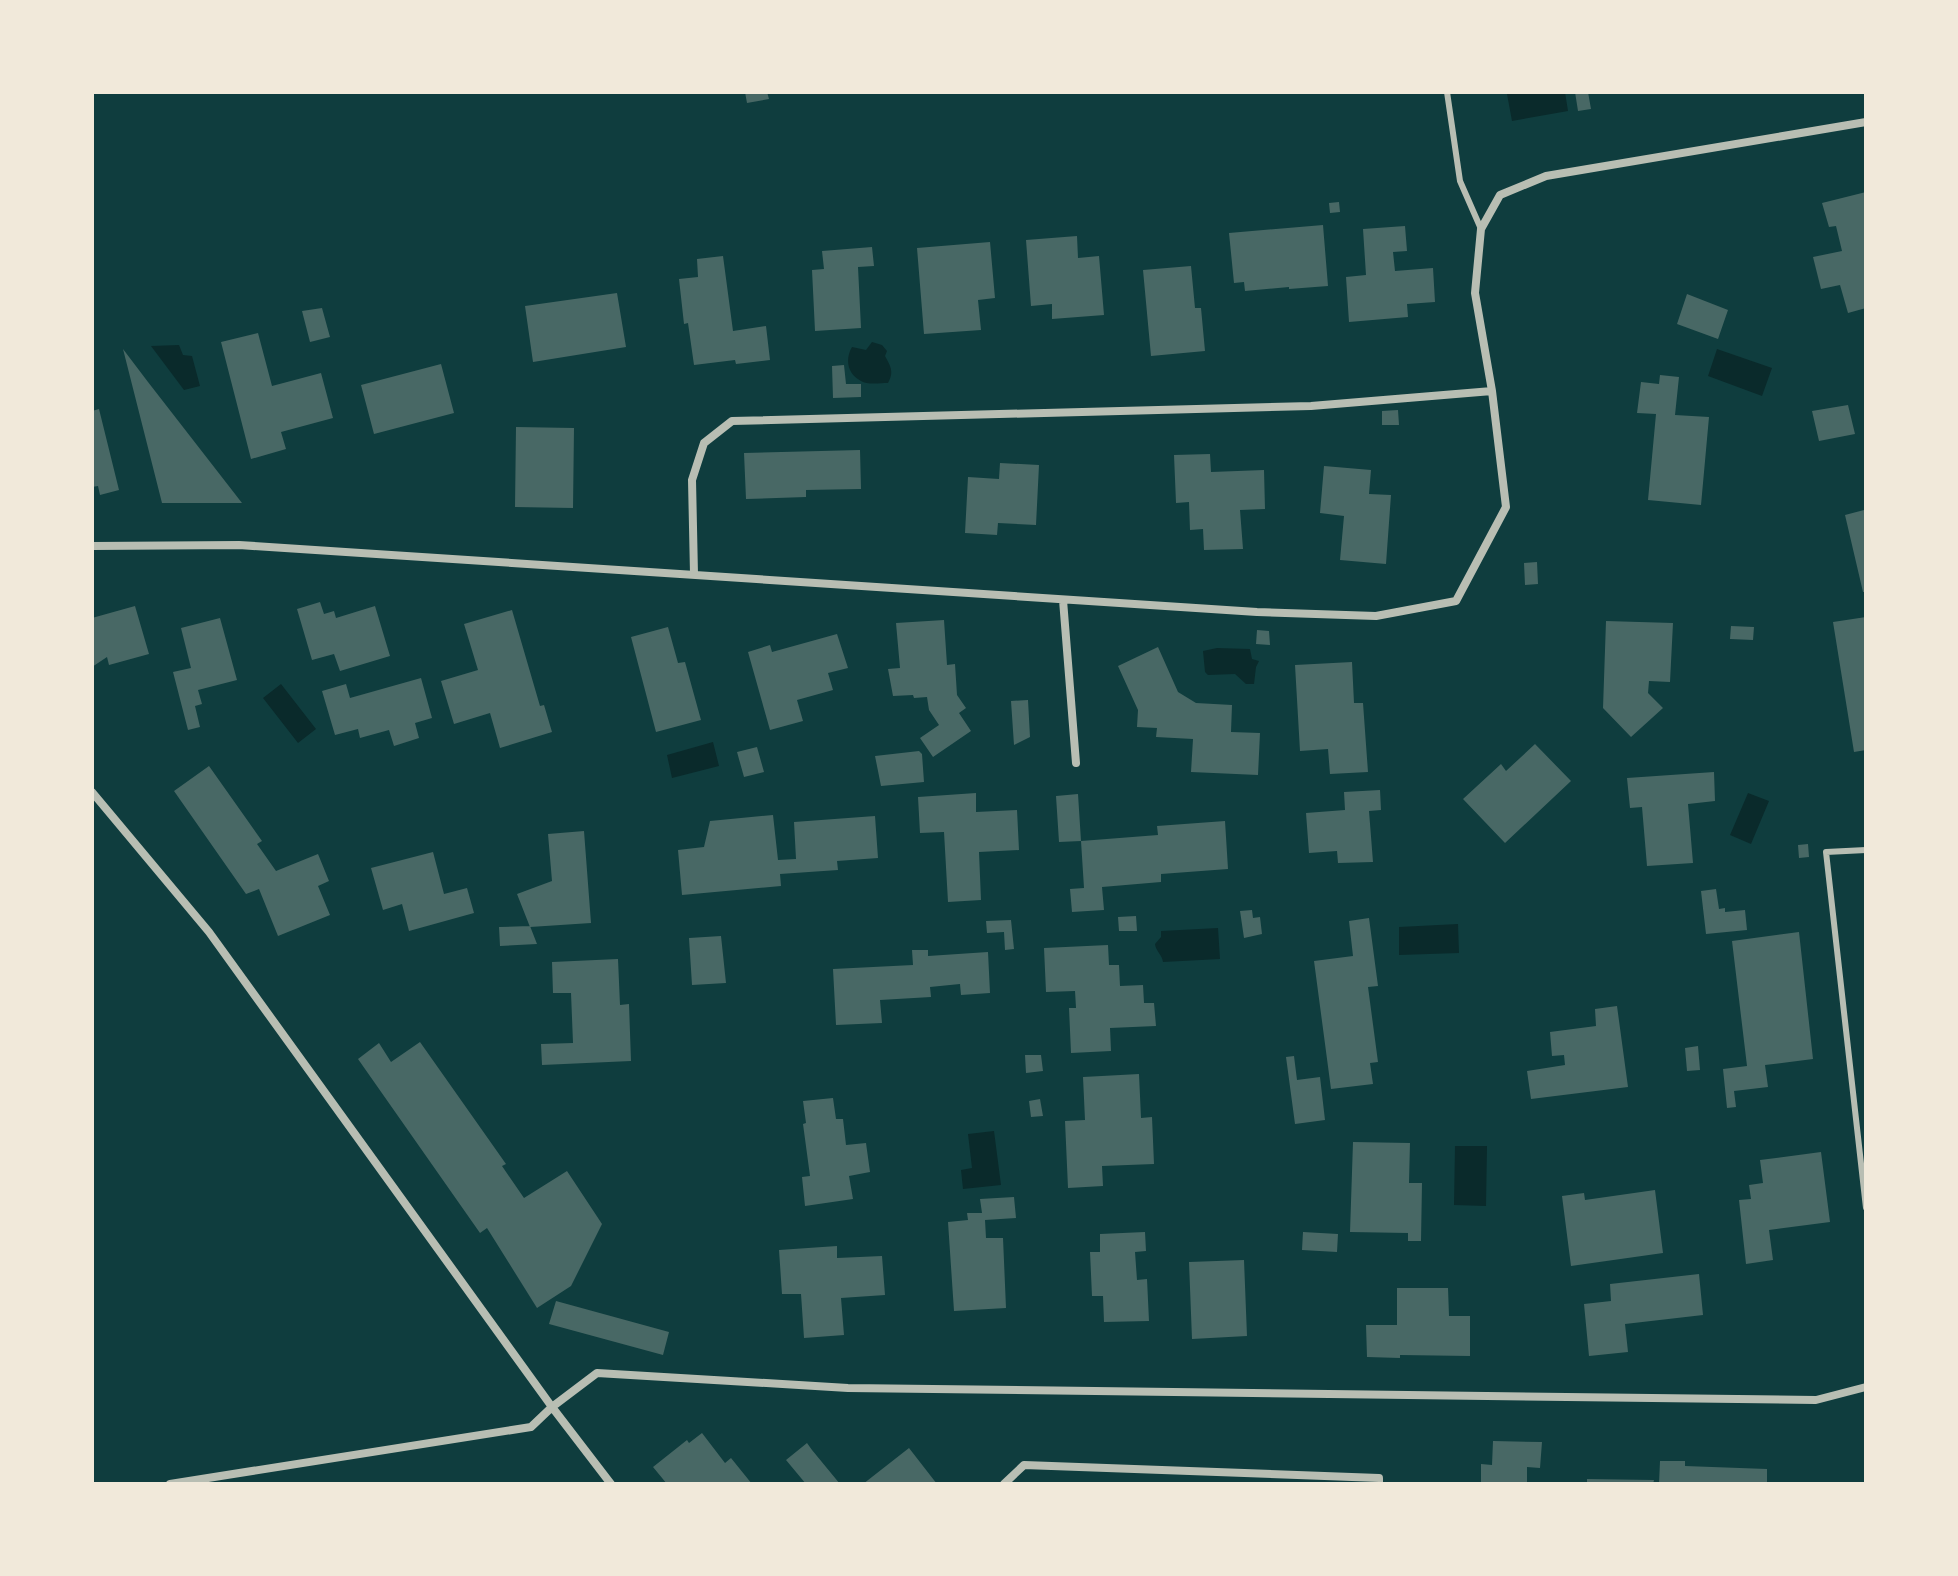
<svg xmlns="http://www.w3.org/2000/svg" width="1958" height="1576" font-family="'Fira Sans Condensed',sans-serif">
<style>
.water{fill:#0a2a2b}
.building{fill:#486865}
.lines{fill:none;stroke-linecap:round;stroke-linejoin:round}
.service{stroke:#b8beb3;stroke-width:6}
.minor{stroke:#b8beb3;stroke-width:8}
</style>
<rect width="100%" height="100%" fill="#0f3d3e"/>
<path class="water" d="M 1521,92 L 1565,92 L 1568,111 L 1512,121 L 1507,94 Z
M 872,342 L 882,345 L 887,351 L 885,356 C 891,367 894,372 888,383 C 880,383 867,385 861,381 C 847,374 845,359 852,347 L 866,350 Z
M 179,345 L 183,355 L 192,356 L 200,386 L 184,390 L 151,346 Z
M 1717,349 L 1772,368 L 1762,396 L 1708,376 Z
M 1217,648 L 1250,649 L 1252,659 L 1259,661 L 1256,667 L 1254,684 L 1246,684 L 1235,674 L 1208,675 L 1205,672 L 1203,651 Z
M 281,684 L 316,729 L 298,743 L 263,698 Z
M 713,742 L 719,766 L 672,778 L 667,755 Z
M 1748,793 L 1769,801 L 1751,844 L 1730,835 Z
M 1458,924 L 1459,953 L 1399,955 L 1399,927 Z
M 1218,928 L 1220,959 L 1163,962 C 1162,954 1156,952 1155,944 L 1161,937 L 1161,931 Z
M 994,1131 L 1001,1185 L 963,1189 L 961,1170 L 972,1168 L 968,1134 Z
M 1455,1146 L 1487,1146 L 1486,1206 L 1454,1205 Z"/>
<path class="building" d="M 745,92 L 767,92 L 769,99 L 747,103 Z
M 1575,92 L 1588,92 L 1591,109 L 1578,111 Z
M 1866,192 L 1866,308 L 1848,313 L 1840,285 L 1821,289 L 1813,257 L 1842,251 L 1836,226 L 1829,227 L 1822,203 Z
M 1339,202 L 1340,212 L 1330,213 L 1329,203 Z
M 1323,225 L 1328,286 L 1289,289 L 1289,287 L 1245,291 L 1244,282 L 1234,283 L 1229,233 Z
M 1405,226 L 1407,251 L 1393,252 L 1395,271 L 1433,268 L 1435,302 L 1407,304 L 1408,317 L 1349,322 L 1346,277 L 1366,275 L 1363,229 Z
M 1077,236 L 1078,258 L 1099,256 L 1104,315 L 1052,319 L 1052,304 L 1031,306 L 1026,240 Z
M 990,242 L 995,298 L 978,300 L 981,330 L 924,334 L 917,248 Z
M 872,247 L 874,266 L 858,267 L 861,328 L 815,331 L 812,270 L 824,269 L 822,251 Z
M 723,256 L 733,331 L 766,326 L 770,360 L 736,364 L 735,360 L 694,365 L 688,323 L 684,324 L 679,279 L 698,277 L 697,259 Z
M 1191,266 L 1195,308 L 1201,308 L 1205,351 L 1151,356 L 1143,270 Z
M 617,293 L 626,347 L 533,362 L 525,306 Z
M 1687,294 L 1728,310 L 1718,339 L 1677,324 Z
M 322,308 L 330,337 L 310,342 L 302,311 Z
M 258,333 L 272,386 L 321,373 L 333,418 L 281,432 L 286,449 L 251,459 L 221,342 Z
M 123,349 L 148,382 L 242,503 L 162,503 Z
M 441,364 L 454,413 L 374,434 L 361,385 Z
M 844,365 L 846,384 L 861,384 L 861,397 L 833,398 L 832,366 Z
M 1660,375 L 1679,377 L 1675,415 L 1709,417 L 1701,505 L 1648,500 L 1656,414 L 1637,413 L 1641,382 L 1659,384 Z
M 1848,405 L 1855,434 L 1819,441 L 1812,411 Z
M 99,409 L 119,490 L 100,495 L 98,486 L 92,487 L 92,411 Z
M 1398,410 L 1399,425 L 1382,425 L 1382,411 Z
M 516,427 L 574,428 L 573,508 L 515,507 Z
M 860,450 L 861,489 L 806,490 L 806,497 L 746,499 L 744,453 Z
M 1210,454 L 1211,472 L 1264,470 L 1265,509 L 1240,510 L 1243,549 L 1204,550 L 1203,529 L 1190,530 L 1189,502 L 1176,503 L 1174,455 Z
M 1000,463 L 1039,465 L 1036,525 L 998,523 L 997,535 L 965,533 L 968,477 L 999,479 Z
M 1324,466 L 1371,470 L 1369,494 L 1391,495 L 1386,564 L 1340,560 L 1344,516 L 1320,513 Z
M 1864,510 L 1866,519 L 1866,592 L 1863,592 L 1845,515 Z
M 1537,562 L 1538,584 L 1525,585 L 1524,563 Z
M 320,602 L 324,614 L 334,611 L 336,618 L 375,606 L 390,656 L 340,671 L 334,654 L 312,660 L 297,609 Z
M 135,606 L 149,654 L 109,665 L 107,657 L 92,667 L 92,618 Z
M 512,610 L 540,706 L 544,705 L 552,732 L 500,748 L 490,713 L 454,724 L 441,681 L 478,670 L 464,624 Z
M 1866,617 L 1866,750 L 1854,752 L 1833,622 Z
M 220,618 L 237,680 L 198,690 L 202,704 L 195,706 L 200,727 L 188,730 L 173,672 L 191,668 L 181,628 Z
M 944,620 L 947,665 L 955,664 L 957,695 L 966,708 L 959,713 L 971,731 L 933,757 L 920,738 L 939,725 L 929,710 L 927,697 L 914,698 L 913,695 L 893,696 L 888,669 L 900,668 L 896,623 Z
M 1606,621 L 1673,623 L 1670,682 L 1649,681 L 1648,693 L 1663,708 L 1631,737 L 1603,708 Z
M 1731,626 L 1754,627 L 1753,640 L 1730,639 Z
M 668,627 L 678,663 L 685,662 L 701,720 L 656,732 L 631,637 Z
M 1257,630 L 1269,631 L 1270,645 L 1256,644 Z
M 837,634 L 848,668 L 828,673 L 833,690 L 797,700 L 803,721 L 770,730 L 748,652 L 770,645 L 772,652 Z
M 1158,647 L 1178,692 L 1196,703 L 1232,705 L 1231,732 L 1260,733 L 1258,775 L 1191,772 L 1193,739 L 1156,737 L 1157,728 L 1137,727 L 1138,710 L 1118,666 Z
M 1352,662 L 1354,703 L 1363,703 L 1368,772 L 1330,774 L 1328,749 L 1300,751 L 1295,665 Z
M 421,678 L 432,718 L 415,723 L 419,738 L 394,746 L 389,730 L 360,738 L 358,729 L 335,735 L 322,691 L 346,684 L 350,698 Z
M 1028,700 L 1030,737 L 1014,745 L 1011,701 Z
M 1535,744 L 1571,781 L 1505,843 L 1463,799 L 1501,764 L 1506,771 Z
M 757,747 L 764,772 L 744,777 L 737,752 Z
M 919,751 L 922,754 L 924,782 L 881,786 L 875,756 Z
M 209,766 L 262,841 L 257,844 L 276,871 L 318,854 L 329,881 L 318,886 L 330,915 L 278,936 L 259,889 L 246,894 L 174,791 Z
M 1714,772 L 1715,801 L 1688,804 L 1693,863 L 1647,866 L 1642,807 L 1630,808 L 1627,778 Z
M 1380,790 L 1381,810 L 1369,811 L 1373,862 L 1338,863 L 1337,851 L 1309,853 L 1306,813 L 1345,810 L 1344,792 Z
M 976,793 L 976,812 L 1017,810 L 1019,850 L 979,852 L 981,900 L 948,902 L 944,832 L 920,833 L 918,797 Z
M 1078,794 L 1081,841 L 1059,842 L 1056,796 Z
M 773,815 L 778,860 L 796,859 L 794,822 L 875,816 L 878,858 L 837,861 L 838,870 L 780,874 L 781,886 L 682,895 L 678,850 L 704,847 L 710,821 Z
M 1225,821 L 1228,869 L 1161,874 L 1161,882 L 1102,887 L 1104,910 L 1072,912 L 1070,889 L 1084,888 L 1081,841 L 1158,835 L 1157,826 Z
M 584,831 L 591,923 L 530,927 L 517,894 L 552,881 L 548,834 Z
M 1808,844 L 1809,857 L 1799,858 L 1798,845 Z
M 433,852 L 444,894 L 467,888 L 474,913 L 409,931 L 402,904 L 383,910 L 371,868 Z
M 1716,889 L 1719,909 L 1725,908 L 1725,912 L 1745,910 L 1747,930 L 1706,934 L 1701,891 Z
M 1252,910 L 1253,918 L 1260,917 L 1262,934 L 1244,938 L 1240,911 Z
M 1136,916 L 1137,931 L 1119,931 L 1118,917 Z
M 1369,918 L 1378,986 L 1368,987 L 1378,1062 L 1370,1063 L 1373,1084 L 1331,1089 L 1314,961 L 1353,956 L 1349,921 Z
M 1011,920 L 1014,949 L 1005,950 L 1004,932 L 987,933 L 986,921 Z
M 530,926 L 537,944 L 500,946 L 499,927 Z
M 1799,932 L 1813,1059 L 1765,1065 L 1768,1087 L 1734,1091 L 1736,1107 L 1727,1108 L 1723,1069 L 1747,1066 L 1732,941 Z
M 721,936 L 726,983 L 692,985 L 689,938 Z
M 1108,945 L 1109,965 L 1119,965 L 1120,986 L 1143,985 L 1144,1003 L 1154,1003 L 1156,1026 L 1110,1028 L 1111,1051 L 1071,1053 L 1069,1008 L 1076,1008 L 1075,991 L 1046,992 L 1044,948 Z
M 912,950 L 928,950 L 928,956 L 988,952 L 990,993 L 961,995 L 960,984 L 930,987 L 931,997 L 880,1000 L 882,1023 L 836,1025 L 833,969 L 913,965 Z
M 618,959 L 620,1005 L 629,1004 L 631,1061 L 542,1065 L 541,1044 L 573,1043 L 571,993 L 553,993 L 552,962 Z
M 1617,1006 L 1628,1087 L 1531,1099 L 1527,1071 L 1565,1065 L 1564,1055 L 1552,1056 L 1550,1032 L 1596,1026 L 1595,1009 Z
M 420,1042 L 506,1164 L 502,1166 L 524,1198 L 567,1171 L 602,1224 L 571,1286 L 537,1308 L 487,1228 L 480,1233 L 358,1059 L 379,1043 L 391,1062 Z
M 1698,1046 L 1700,1070 L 1687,1071 L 1685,1048 Z
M 1025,1055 L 1041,1055 L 1043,1071 L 1026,1073 Z
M 1294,1056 L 1297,1080 L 1320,1077 L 1325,1120 L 1295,1124 L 1286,1057 Z
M 1139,1074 L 1141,1118 L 1152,1117 L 1154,1164 L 1102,1166 L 1103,1186 L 1068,1188 L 1065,1121 L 1085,1120 L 1083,1077 Z
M 833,1098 L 836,1119 L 843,1119 L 846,1145 L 866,1143 L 870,1172 L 849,1176 L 853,1199 L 805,1206 L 802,1177 L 810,1176 L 803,1124 L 806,1123 L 803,1101 Z
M 1040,1099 L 1043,1116 L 1031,1117 L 1029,1101 Z
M 1353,1142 L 1410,1143 L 1409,1183 L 1422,1183 L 1421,1241 L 1408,1241 L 1408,1233 L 1350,1232 Z
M 1821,1152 L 1830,1222 L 1769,1230 L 1773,1260 L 1746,1264 L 1739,1200 L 1751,1199 L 1749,1185 L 1763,1183 L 1760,1160 Z
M 1655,1190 L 1663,1253 L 1571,1266 L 1562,1196 L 1584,1193 L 1585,1200 Z
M 1014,1197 L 1016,1218 L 985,1220 L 986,1238 L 1003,1238 L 1006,1308 L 954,1311 L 948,1222 L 968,1220 L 967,1213 L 982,1213 L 980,1199 Z
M 1145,1232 L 1146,1251 L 1135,1252 L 1137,1280 L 1147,1279 L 1149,1321 L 1104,1322 L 1103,1296 L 1092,1296 L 1090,1252 L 1100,1252 L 1100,1234 Z
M 1303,1232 L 1338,1234 L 1337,1252 L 1302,1250 Z
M 837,1246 L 837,1258 L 882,1256 L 885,1295 L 841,1298 L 844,1335 L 804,1338 L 801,1294 L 782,1294 L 779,1250 Z
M 1244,1260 L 1247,1336 L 1192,1339 L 1189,1262 Z
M 1699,1274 L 1703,1315 L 1625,1324 L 1628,1352 L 1589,1356 L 1584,1304 L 1611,1301 L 1610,1284 Z
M 1397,1288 L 1448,1288 L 1449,1316 L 1470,1316 L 1470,1356 L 1400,1355 L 1400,1358 L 1367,1357 L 1366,1325 L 1397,1325 Z
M 556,1301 L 669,1332 L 663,1355 L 549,1324 Z
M 702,1433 L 725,1463 L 731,1458 L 752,1484 L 667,1484 L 653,1467 L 687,1440 L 689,1443 Z
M 1493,1441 L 1542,1442 L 1540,1468 L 1527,1467 L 1527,1484 L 1481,1484 L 1481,1464 L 1492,1465 Z
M 807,1443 L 812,1450 L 840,1484 L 806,1484 L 786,1460 Z
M 909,1448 L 937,1484 L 863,1484 Z
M 1660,1461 L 1685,1461 L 1685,1466 L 1767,1469 L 1767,1484 L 1659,1484 Z
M 1587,1479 L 1654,1480 L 1653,1484 L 1587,1484 Z"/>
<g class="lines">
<path class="service" d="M 1447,92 L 1460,181 L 1481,229
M 1866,850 L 1826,852 L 1866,1208"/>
<path class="minor" d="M 92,546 L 239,545 L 1257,612 L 1376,616 L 1456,601 L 1506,507 L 1492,391 L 1475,293 L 1481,229 L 1500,195 L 1546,176 L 1866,122
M 694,574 L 692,480 L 704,443 L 732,421 L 1311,406 L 1492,391
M 1063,600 L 1076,763
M 92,792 L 209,932 L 552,1407 L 611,1484
M 170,1484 L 531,1427 L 552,1407 L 597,1373 L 848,1388 L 1816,1400 L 1866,1387
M 1004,1484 L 1024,1465 L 1379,1478 L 1379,1484"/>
</g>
<rect width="1958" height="1576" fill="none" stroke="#f1e9da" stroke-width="188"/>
</svg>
